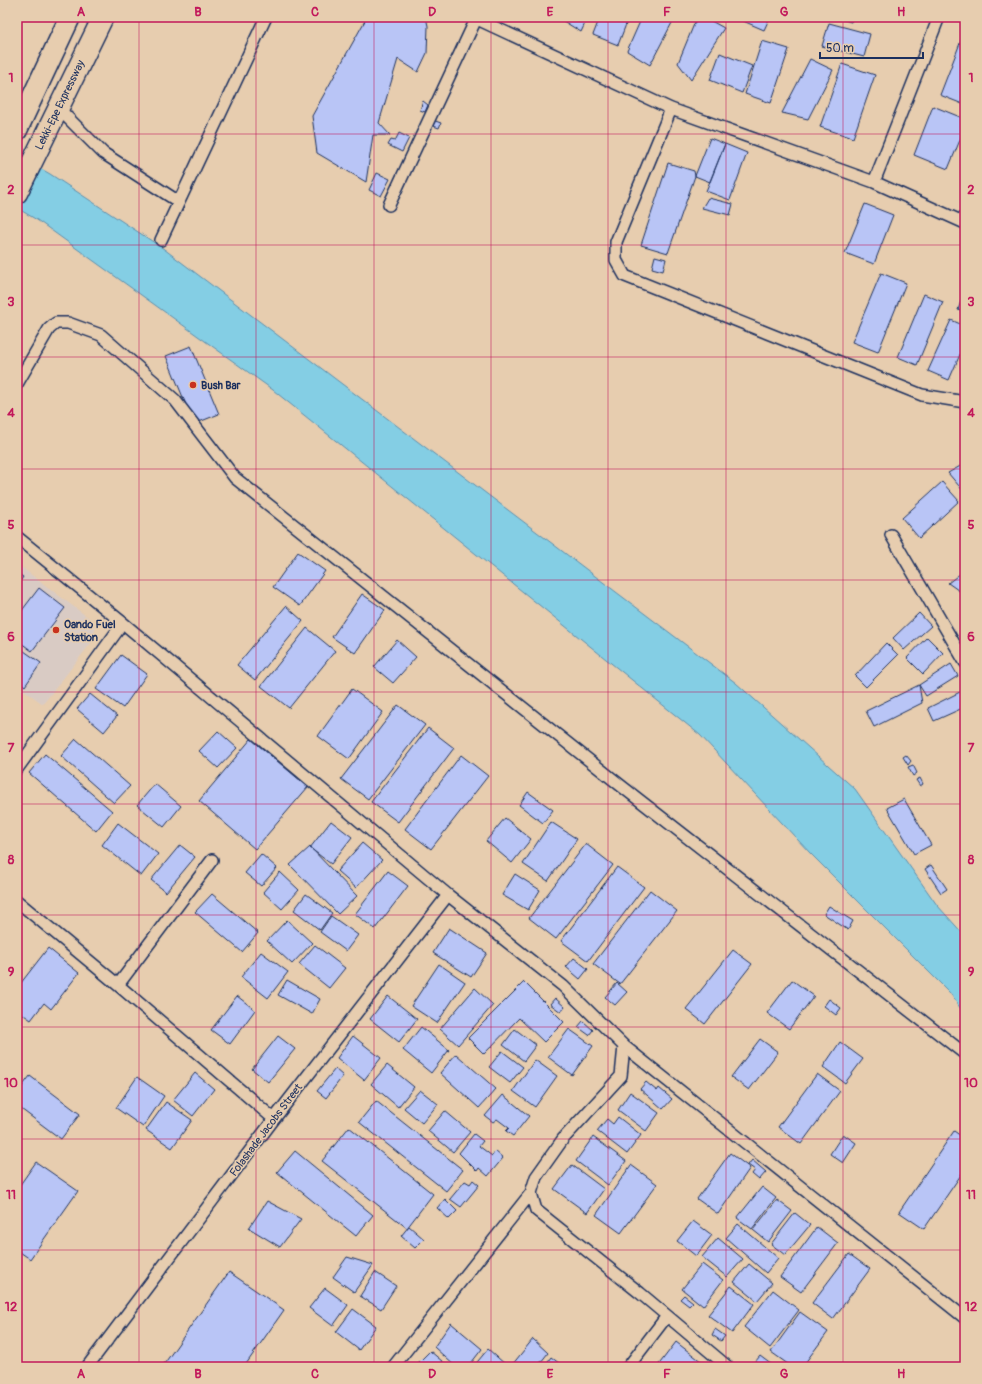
<svg xmlns="http://www.w3.org/2000/svg" width="982" height="1384" font-family="Pangolin,sans-serif">
<style>
.built{fill:#d9cbc4}
.water{fill:#84cee4;stroke:#5a8eae}
.building{fill:#b9c5f6;stroke:#1b2f5e}
.lines{fill:none;stroke-linecap:round;stroke-linejoin:round}
.street-casing{stroke:#1b2f5e;stroke-width:14}
.highway-casing{stroke:#1b2f5e;stroke-width:23}
.street{stroke:#e7cdaf;stroke-width:11}
.highway{stroke:#e7cdaf;stroke-width:20}
.grid{fill:none;stroke:#c2185b;stroke-width:1;stroke-opacity:0.55}
.poi-dot{fill:#c8321e;stroke:#e7cdaf;stroke-width:1.5}
.labels{text-anchor:middle;dominant-baseline:central;stroke-width:3;stroke-linejoin:round;paint-order:stroke}
.street-label{font-size:11px;fill:#1b2f5e;stroke:#e7cdaf}
.poi-label{font-size:11px;font-weight:bold;fill:#1b2f5e;stroke:#e7cdaf;text-anchor:start}
.neatline{fill:none;stroke:#c2185b;stroke-width:1.5}
.grid-label{font-size:13px;text-anchor:middle;font-weight:bold;fill:#c2185b}
</style>
<rect width="100%" height="100%" fill="#e7cdaf"/>
<filter id="ink" filterUnits="userSpaceOnUse"><feTurbulence type="fractalNoise" baseFrequency=".025" numOctaves="2"/><feDisplacementMap in="SourceGraphic" scale="8" xChannelSelector="R" yChannelSelector="G"/><feConvolveMatrix kernelMatrix="1 2 1 2 8 2 1 2 1" color-interpolation-filters="sRGB"/></filter>
<g filter="url(#ink)">
<path class="built" d="M 17,564 L 94,622 L 95,638 L 43,704 L 17,685 Z"/>
<path class="water" d="M 17,155 L 50,174 L 164,249 L 736,683 L 855,789 L 937,905 L 965,936 L 965,1015 L 950,993 L 810,853 L 700,735 L 273,390 L 37,220 L 17,208 Z"/>
<path class="building" d="M 367,17 L 426,17 L 428,26 L 427,53 L 418,72 L 398,59 L 379,123 L 390,135 L 373,135 L 366,182 L 317,153 L 312,116 Z
M 557,17 L 588,17 L 581,32 Z
M 600,17 L 623,17 L 628,19 L 618,45 L 593,35 Z
M 642,17 L 675,17 L 650,65 L 627,51 Z
M 697,17 L 704,17 L 724,28 L 691,80 L 678,63 Z
M 734,17 L 770,17 L 764,30 Z
M 835,17 L 853,17 L 851,22 Z
M 829,23 L 870,34 L 864,57 L 822,46 Z
M 962,38 L 965,39 L 965,105 L 940,95 Z
M 762,41 L 789,49 L 771,103 L 745,94 Z
M 720,53 L 752,66 L 742,93 L 710,80 Z
M 810,59 L 833,70 L 808,119 L 782,113 Z
M 842,64 L 875,75 L 853,138 L 820,127 Z
M 423,101 L 428,105 L 425,112 L 420,110 Z
M 933,106 L 965,119 L 965,128 L 948,169 L 914,155 Z
M 430,119 L 441,123 L 439,128 L 428,124 Z
M 399,133 L 409,138 L 402,152 L 388,145 L 391,140 L 395,141 Z
M 710,138 L 725,144 L 710,182 L 695,176 Z
M 725,144 L 747,153 L 730,200 L 706,191 Z
M 668,163 L 694,171 L 695,176 L 668,253 L 641,245 Z
M 377,173 L 390,179 L 381,196 L 369,190 Z
M 708,198 L 733,204 L 730,215 L 702,208 Z
M 865,204 L 893,215 L 874,264 L 845,253 Z
M 655,256 L 666,259 L 663,271 L 652,268 Z
M 881,273 L 906,283 L 878,352 L 852,342 Z
M 965,289 L 965,312 L 958,310 Z
M 924,294 L 943,302 L 917,365 L 898,357 Z
M 951,320 L 965,326 L 965,343 L 949,380 L 928,371 Z
M 191,346 L 219,414 L 194,424 L 166,356 Z
M 964,464 L 965,464 L 965,493 L 948,473 Z
M 942,482 L 959,501 L 919,538 L 902,518 Z
M 298,552 L 325,571 L 300,606 L 273,587 Z
M 965,570 L 965,595 L 948,583 Z
M 17,573 L 23,577 L 17,586 Z
M 39,588 L 65,608 L 32,651 L 17,640 L 17,617 Z
M 362,594 L 385,610 L 355,653 L 332,637 Z
M 286,606 L 303,621 L 255,680 L 237,665 Z
M 919,613 L 931,626 L 904,650 L 893,638 Z
M 307,628 L 335,651 L 289,708 L 261,686 Z
M 927,637 L 943,653 L 923,674 L 907,658 Z
M 397,640 L 416,657 L 393,683 L 374,667 Z
M 886,643 L 898,655 L 866,687 L 855,676 Z
M 17,646 L 41,663 L 25,686 L 17,680 Z
M 121,655 L 147,674 L 123,708 L 96,689 Z
M 951,664 L 958,676 L 926,696 L 919,685 Z
M 919,685 L 922,703 L 874,727 L 866,711 Z
M 352,689 L 383,712 L 349,759 L 318,736 Z
M 964,690 L 965,707 L 934,721 L 928,708 Z
M 90,694 L 117,716 L 104,732 L 77,709 Z
M 398,705 L 425,725 L 368,799 L 341,779 Z
M 428,728 L 454,748 L 398,822 L 371,802 Z
M 218,731 L 237,748 L 218,768 L 199,751 Z
M 76,739 L 130,786 L 114,803 L 61,756 Z
M 251,739 L 308,787 L 255,849 L 199,801 Z
M 45,754 L 112,811 L 96,831 L 29,773 Z
M 461,755 L 488,776 L 431,849 L 405,829 Z
M 906,755 L 911,761 L 908,765 L 903,757 Z
M 913,765 L 917,773 L 913,776 L 908,767 Z
M 920,778 L 923,784 L 920,786 L 916,780 Z
M 155,784 L 181,806 L 164,827 L 137,805 Z
M 528,792 L 553,810 L 543,823 L 519,805 Z
M 904,799 L 931,845 L 914,854 L 887,808 Z
M 505,818 L 531,839 L 512,863 L 486,841 Z
M 331,821 L 352,837 L 331,864 L 310,848 Z
M 551,822 L 577,839 L 548,881 L 523,864 Z
M 118,823 L 158,854 L 141,876 L 102,845 Z
M 362,843 L 382,860 L 356,888 L 337,871 Z
M 586,844 L 613,865 L 556,939 L 529,918 Z
M 180,845 L 195,857 L 166,892 L 151,880 Z
M 310,847 L 357,896 L 338,914 L 290,865 Z
M 261,854 L 277,868 L 261,886 L 245,873 Z
M 931,865 L 947,889 L 941,893 L 925,869 Z
M 617,867 L 644,887 L 588,961 L 561,941 Z
M 388,871 L 408,886 L 375,929 L 355,914 Z
M 280,872 L 299,890 L 282,909 L 263,892 Z
M 515,874 L 540,890 L 528,910 L 502,895 Z
M 650,890 L 677,911 L 620,984 L 593,964 Z
M 212,894 L 258,933 L 242,952 L 195,912 Z
M 306,894 L 332,913 L 320,930 L 294,910 Z
M 829,906 L 853,921 L 848,930 L 824,914 Z
M 331,916 L 358,935 L 346,951 L 320,932 Z
M 287,920 L 312,943 L 292,964 L 267,941 Z
M 449,928 L 487,953 L 471,977 L 433,953 Z
M 315,945 L 345,968 L 329,988 L 299,964 Z
M 48,948 L 79,973 L 51,1009 L 44,1003 L 31,1020 L 17,1010 L 17,988 Z
M 733,950 L 752,964 L 705,1024 L 686,1009 Z
M 261,952 L 288,972 L 268,998 L 241,977 Z
M 574,958 L 588,969 L 580,979 L 566,967 Z
M 439,964 L 465,982 L 437,1023 L 411,1006 Z
M 287,980 L 320,999 L 312,1014 L 278,995 Z
M 792,980 L 814,996 L 789,1029 L 767,1013 Z
M 524,982 L 564,1022 L 544,1042 L 519,1018 L 484,1054 L 468,1038 Z
M 617,983 L 627,992 L 615,1005 L 605,997 Z
M 475,988 L 493,1005 L 458,1045 L 440,1029 Z
M 237,996 L 255,1010 L 230,1044 L 211,1030 Z
M 388,996 L 417,1019 L 399,1042 L 370,1019 Z
M 555,998 L 565,1007 L 561,1012 L 550,1004 Z
M 829,999 L 841,1008 L 836,1015 L 824,1006 Z
M 583,1021 L 593,1030 L 589,1035 L 578,1027 Z
M 421,1027 L 449,1050 L 431,1073 L 403,1050 Z
M 515,1029 L 536,1045 L 524,1061 L 503,1045 Z
M 569,1029 L 593,1046 L 572,1075 L 548,1057 Z
M 278,1036 L 295,1049 L 268,1082 L 252,1069 Z
M 353,1036 L 381,1058 L 364,1080 L 337,1058 Z
M 760,1039 L 778,1052 L 749,1090 L 731,1077 Z
M 840,1042 L 863,1059 L 845,1083 L 823,1067 Z
M 502,1051 L 523,1067 L 510,1083 L 489,1067 Z
M 456,1054 L 496,1089 L 479,1108 L 440,1073 Z
M 535,1060 L 557,1076 L 535,1107 L 513,1091 Z
M 387,1065 L 414,1087 L 398,1107 L 371,1084 Z
M 335,1069 L 343,1076 L 326,1098 L 317,1091 Z
M 195,1073 L 214,1089 L 193,1116 L 173,1100 Z
M 817,1074 L 840,1091 L 801,1144 L 778,1127 Z
M 30,1076 L 80,1114 L 61,1139 L 17,1106 L 17,1093 Z
M 137,1077 L 164,1096 L 143,1127 L 116,1108 Z
M 646,1082 L 657,1091 L 659,1088 L 672,1099 L 663,1109 L 640,1089 Z
M 420,1090 L 438,1104 L 422,1123 L 404,1108 Z
M 630,1092 L 659,1113 L 646,1131 L 618,1110 Z
M 503,1095 L 529,1116 L 513,1136 L 506,1131 L 509,1128 L 497,1119 L 493,1122 L 485,1116 Z
M 376,1101 L 463,1170 L 446,1191 L 359,1122 Z
M 166,1102 L 192,1120 L 172,1148 L 146,1130 Z
M 445,1111 L 470,1132 L 453,1152 L 428,1131 Z
M 618,1117 L 641,1135 L 627,1154 L 597,1131 L 607,1119 L 613,1124 Z
M 349,1127 L 433,1194 L 407,1228 L 322,1161 Z
M 954,1131 L 965,1139 L 965,1169 L 924,1229 L 899,1212 Z
M 474,1134 L 483,1141 L 479,1146 L 492,1156 L 495,1151 L 503,1158 L 488,1176 L 479,1168 L 477,1171 L 459,1153 Z
M 843,1134 L 856,1143 L 843,1163 L 830,1154 Z
M 593,1137 L 626,1161 L 608,1185 L 576,1161 Z
M 295,1151 L 373,1215 L 356,1236 L 277,1172 Z
M 730,1153 L 750,1168 L 718,1214 L 697,1199 Z
M 752,1160 L 766,1172 L 759,1180 L 752,1174 L 755,1170 L 748,1165 Z
M 36,1162 L 78,1191 L 30,1259 L 17,1250 L 17,1189 Z
M 572,1165 L 604,1189 L 587,1213 L 554,1189 Z
M 631,1165 L 657,1184 L 621,1233 L 596,1215 Z
M 473,1180 L 479,1185 L 461,1207 L 450,1199 L 465,1181 L 470,1184 Z
M 762,1187 L 776,1198 L 752,1229 L 737,1218 Z
M 445,1199 L 457,1211 L 449,1219 L 437,1208 Z
M 777,1200 L 792,1211 L 768,1242 L 753,1230 Z
M 267,1201 L 301,1219 L 280,1247 L 249,1228 Z
M 795,1213 L 810,1225 L 785,1255 L 771,1244 Z
M 693,1221 L 712,1235 L 696,1256 L 677,1241 Z
M 738,1224 L 778,1258 L 766,1273 L 726,1238 Z
M 409,1226 L 424,1239 L 415,1248 L 401,1236 Z
M 817,1227 L 838,1243 L 801,1292 L 780,1277 Z
M 718,1238 L 743,1259 L 727,1277 L 702,1257 Z
M 849,1254 L 870,1269 L 833,1319 L 812,1303 Z
M 347,1257 L 373,1265 L 354,1292 L 333,1277 Z
M 702,1264 L 723,1280 L 703,1306 L 682,1289 Z
M 749,1264 L 772,1283 L 757,1301 L 734,1282 Z
M 229,1272 L 284,1310 L 244,1367 L 162,1367 Z
M 375,1272 L 396,1286 L 381,1309 L 360,1296 Z
M 731,1286 L 754,1304 L 732,1333 L 708,1315 Z
M 325,1288 L 348,1305 L 333,1326 L 309,1308 Z
M 773,1290 L 799,1310 L 770,1348 L 744,1327 Z
M 684,1295 L 693,1302 L 689,1306 L 680,1299 Z
M 353,1309 L 376,1326 L 359,1350 L 336,1332 Z
M 800,1312 L 828,1332 L 802,1367 L 792,1367 L 771,1352 Z
M 451,1323 L 482,1349 L 468,1367 L 456,1367 L 434,1347 Z
M 715,1329 L 725,1336 L 721,1341 L 712,1335 Z
M 533,1339 L 548,1353 L 537,1367 L 515,1367 L 512,1365 Z
M 676,1342 L 702,1362 L 698,1367 L 657,1367 Z
M 488,1349 L 506,1365 L 504,1367 L 473,1367 Z
M 430,1351 L 449,1367 L 414,1367 Z
M 760,1356 L 772,1365 L 770,1367 L 761,1367 L 755,1362 Z
M 551,1357 L 564,1367 L 544,1367 Z"/>
<g class="lines">
<g class="street-casing">
<path id="street" d="M 477,19 L 671,109 L 874,182 L 965,223
M 58,108 L 103,153 L 179,202
M 671,109 L 616,242 L 616,260 L 625,276 L 922,395 L 965,402
M 874,182 L 939,17
M 389,205 L 477,17
M 161,240 L 266,17
M 17,384 L 49,329 L 56,323 L 68,323 L 101,335 L 175,400 L 235,478 L 620,785 L 965,1054
M 891,535 L 965,662
M 17,537 L 123,623 L 448,895 L 563,986 L 624,1046 L 621,1076 L 563,1139 L 536,1177 L 531,1193 L 536,1210 L 640,1293 L 728,1367
M 17,769 L 123,623
M 17,901 L 118,985 L 274,1119
M 118,985 L 212,860
M 624,1046 L 965,1318
M 87,1367 L 274,1119 L 448,895
M 393,1367 L 531,1193
M 628,1367 L 667,1316"/>
</g>
<g class="highway-casing">
<path id="highway" d="M 17,130 L 70,17
M 17,193 L 103,17"/>
</g>
<use href="#street" class="street"/>
<use href="#highway" class="highway"/>
</g>
</g>
<path class="grid" d="M 139,17 L 139,1367M 256,17 L 256,1367M 374,17 L 374,1367M 491,17 L 491,1367M 608,17 L 608,1367M 726,17 L 726,1367M 843,17 L 843,1367M 17,134 L 965,134M 17,245 L 965,245M 17,357 L 965,357M 17,469 L 965,469M 17,580 L 965,580M 17,692 L 965,692M 17,804 L 965,804M 17,915 L 965,915M 17,1027 L 965,1027M 17,1139 L 965,1139M 17,1250 L 965,1250"/>
<g class="poi-dot">
<circle cx="193" cy="385" r="4"/>
<circle cx="56" cy="630" r="4"/>
</g>
<g class="labels">
<g class="street-label">
<text transform="translate(60 105) rotate(-64)">Lekki-Epe Expressway</text>
<text transform="translate(266 1130) rotate(-53)">Folashade Jacobs Street</text>
</g>
<g class="poi-label">
<text x="201" y="385">Bush Bar</text>
<text x="64" y="624">Oando Fuel<tspan x="64" dy="13">Station</tspan></text>
</g>
</g>
<rect width="982" height="1384" fill="none" stroke="#e7cdaf" stroke-width="44"/>
<path d="M820 52v6h103v-6" fill="none" stroke="#1b2f5e" stroke-width="2"/>
<text x="826" y="52" font-size="12" fill="#1b2f5e" stroke="#e7cdaf" stroke-width="3" paint-order="stroke">50 m</text>
<rect x="22" y="22" width="938" height="1340" class="neatline"/>
<g class="grid-label">
<text x="81" y="16">A</text>
<text x="198" y="16">B</text>
<text x="315" y="16">C</text>
<text x="432" y="16">D</text>
<text x="550" y="16">E</text>
<text x="667" y="16">F</text>
<text x="784" y="16">G</text>
<text x="901" y="16">H</text>
<text x="11" y="82">1</text>
<text x="971" y="82">1</text>
<text x="11" y="194">2</text>
<text x="971" y="194">2</text>
<text x="11" y="306">3</text>
<text x="971" y="306">3</text>
<text x="11" y="417">4</text>
<text x="971" y="417">4</text>
<text x="11" y="529">5</text>
<text x="971" y="529">5</text>
<text x="11" y="641">6</text>
<text x="971" y="641">6</text>
<text x="11" y="752">7</text>
<text x="971" y="752">7</text>
<text x="11" y="864">8</text>
<text x="971" y="864">8</text>
<text x="11" y="976">9</text>
<text x="971" y="976">9</text>
<text x="11" y="1087">10</text>
<text x="971" y="1087">10</text>
<text x="11" y="1199">11</text>
<text x="971" y="1199">11</text>
<text x="11" y="1311">12</text>
<text x="971" y="1311">12</text>
<text x="81" y="1378">A</text>
<text x="198" y="1378">B</text>
<text x="315" y="1378">C</text>
<text x="432" y="1378">D</text>
<text x="550" y="1378">E</text>
<text x="667" y="1378">F</text>
<text x="784" y="1378">G</text>
<text x="901" y="1378">H</text>
</g>
</svg>
